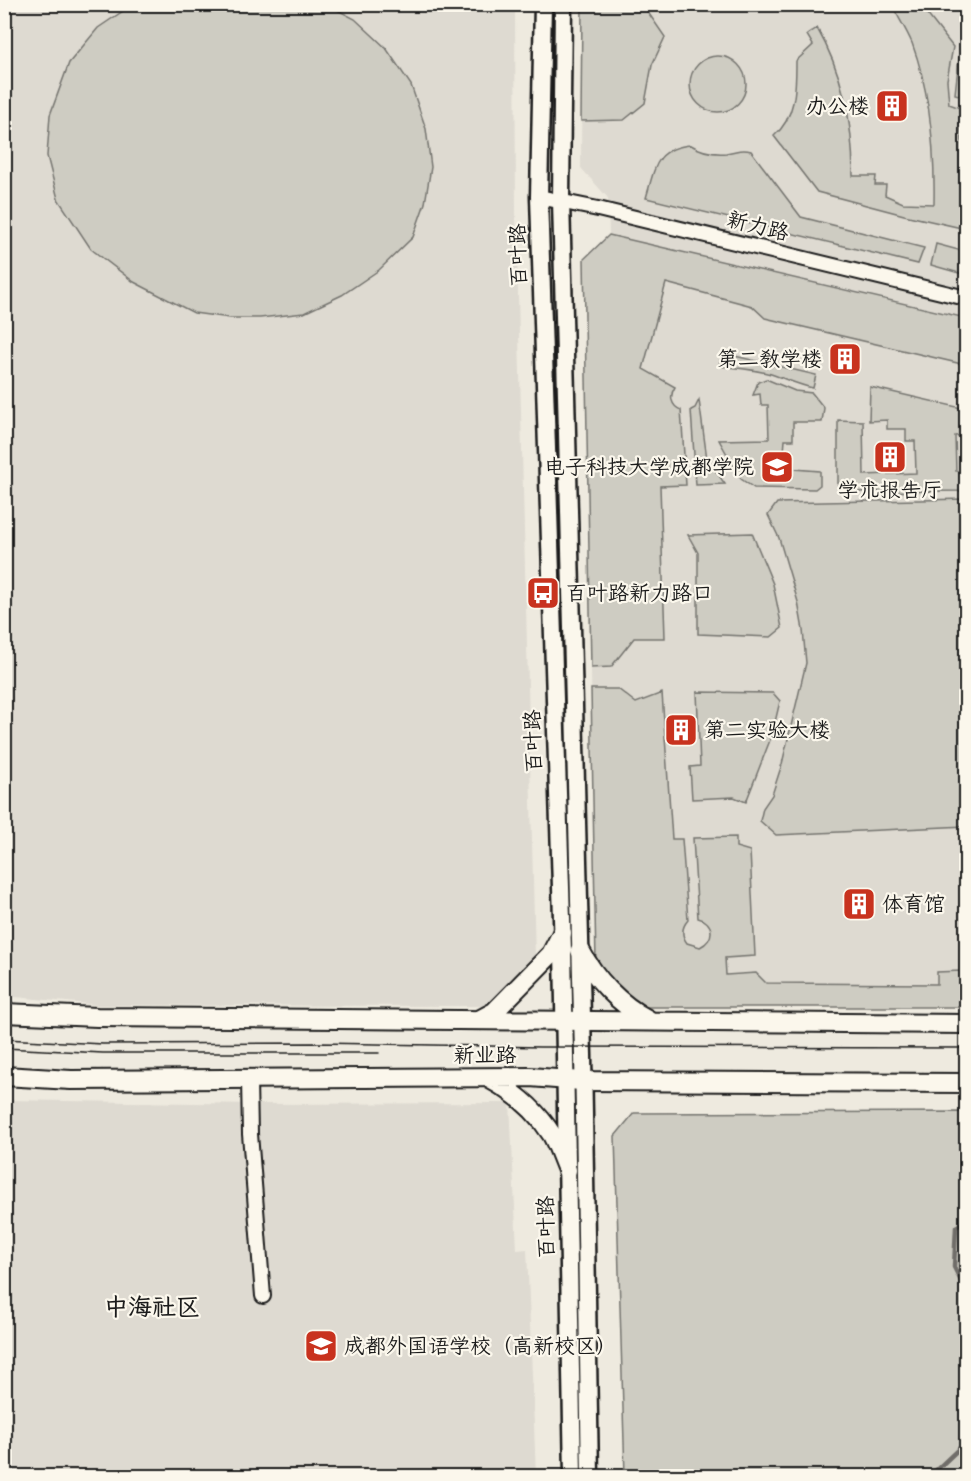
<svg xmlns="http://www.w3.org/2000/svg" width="971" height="1481" font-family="Sriracha,'LXGW WenKai TC',sans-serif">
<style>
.built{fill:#dedad1}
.green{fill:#ceccc2;stroke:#75746f;stroke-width:1.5}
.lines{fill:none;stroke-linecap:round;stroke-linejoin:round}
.stream{stroke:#6f6d69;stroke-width:4.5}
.minor-casing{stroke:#1c1c1c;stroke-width:18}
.tertiary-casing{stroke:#1c1c1c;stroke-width:21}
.secondary-casing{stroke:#1c1c1c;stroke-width:22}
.minor{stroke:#fbf7ec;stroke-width:14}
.tertiary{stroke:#fbf7ec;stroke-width:16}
.secondary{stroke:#fbf7ec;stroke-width:18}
.tram{stroke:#1c1c1c;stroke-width:1.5}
.labels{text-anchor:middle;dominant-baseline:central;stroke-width:4.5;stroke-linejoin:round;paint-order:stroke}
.poi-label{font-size:21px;fill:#1c1c1c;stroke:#fbf7ec;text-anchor:start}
.street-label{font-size:21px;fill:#1c1c1c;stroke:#fbf7ec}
.quarter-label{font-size:24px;font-weight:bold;fill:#1c1c1c;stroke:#fbf7ec}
</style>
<rect width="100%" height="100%" fill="#eeeadf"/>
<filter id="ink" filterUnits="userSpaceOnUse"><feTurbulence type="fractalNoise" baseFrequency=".0167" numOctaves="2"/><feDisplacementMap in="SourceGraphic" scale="12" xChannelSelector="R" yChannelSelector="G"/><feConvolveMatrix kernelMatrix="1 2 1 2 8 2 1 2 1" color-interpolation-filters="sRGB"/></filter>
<g filter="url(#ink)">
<path class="built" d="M 4,5 L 515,5 L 516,217 L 535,958 L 484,1006 L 98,1005 L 5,996 Z
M 582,5 L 966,5 L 966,1007 L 637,1007 L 596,964 L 584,259 L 609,235 L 608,198 L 581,168 Z
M 5,1100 L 257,1104 L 510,1103 L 517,1250 L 527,1249 L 536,1476 L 5,1476 Z"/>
<path class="green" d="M 326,4 L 355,19 L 386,48 L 411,85 L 426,129 L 431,167 L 425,203 L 413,237 L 379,270 L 342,295 L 304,313 L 260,318 L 230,318 L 194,313 L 134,282 L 91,249 L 58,199 L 47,156 L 50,115 L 69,63 L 98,28 L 132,5 Z
M 901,4 L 920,5 L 953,47 L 947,80 L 949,104 L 963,109 L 961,129 L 963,149 L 966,152 L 966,229 L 904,215 L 817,192 L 774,136 C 796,117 796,88 796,61 L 813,45 L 807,35 L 817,28 C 843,73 853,124 853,176 L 876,176 L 875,185 L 886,185 L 885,195 L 903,203 L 934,204 C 935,150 931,94 912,43 C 907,31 900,20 894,9 Z
M 582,5 L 643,5 L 665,37 L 652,65 L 645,103 L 624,120 L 581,121 Z
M 963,48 L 966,48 L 966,97 L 955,94 L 959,58 Z
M690 84a28 28 0 1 1 56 0a28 28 0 1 1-56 0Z
M 691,145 C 702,152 713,154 726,153 C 736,152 740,148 751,151 L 801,217 L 924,248 L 918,264 L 646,198 C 655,168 655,148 691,145 Z
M 609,235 L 966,318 L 966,365 L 765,318 L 752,306 L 666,283 L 643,369 L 675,387 C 669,396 671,406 681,410 L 686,485 L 660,486 L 665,638 L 634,638 L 611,667 L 591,668 L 584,259 Z
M 936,244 L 966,252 L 966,275 L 931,265 Z
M 722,353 L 816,375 L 813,388 C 798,385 786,379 771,374 C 754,369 736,368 719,366 Z
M 766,379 L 795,391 L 812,393 L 824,408 L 822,422 L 793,422 L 793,440 L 785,440 L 784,452 L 793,452 L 794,469 L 820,471 L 820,485 L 815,489 L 754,488 L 741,479 L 719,440 L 769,439 L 768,405 L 761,405 L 760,394 L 753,395 L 758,382 Z
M 870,387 L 966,409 L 966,435 L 955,436 L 956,471 L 966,471 L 966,491 L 838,492 L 838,420 L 863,421 L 864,475 L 916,473 L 915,441 L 906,441 L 906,429 L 887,429 L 887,420 L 869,421 Z
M 699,400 L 707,459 L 725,484 L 696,485 L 691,410 L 695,408 Z
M 966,499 L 966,826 L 776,835 L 760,821 L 763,808 L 772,795 L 782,764 L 806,663 L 803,630 L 798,602 L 779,538 L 768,515 L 777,503 Z
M 752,533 L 773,584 L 782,628 L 771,637 L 698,634 L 698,553 L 688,535 Z
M 591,689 L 618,689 L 636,703 L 662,693 L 672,839 L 682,839 L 688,920 C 681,928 681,935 687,943 L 700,947 C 715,940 715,922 698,918 L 693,838 L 736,837 L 736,847 L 750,851 L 755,956 L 725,958 L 726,975 L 756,973 L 766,983 L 937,984 L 937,972 L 961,971 L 962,979 L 966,980 L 966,1007 L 637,1007 L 596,964 Z
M 697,692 L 773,693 L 780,701 L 772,735 L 746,802 L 734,797 L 692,799 L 690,767 L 700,766 Z
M 966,1112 L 966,1476 L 625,1476 L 615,1136 L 634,1113 Z"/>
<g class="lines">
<path class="stream" d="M 966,1221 L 956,1227 L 954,1267 L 966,1291
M 930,1476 L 966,1442"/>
<g class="minor-casing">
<path id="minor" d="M 539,197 L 598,209 L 966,298
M 249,1079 L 250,1134 L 263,1296"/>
</g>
<g class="tertiary-casing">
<path id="tertiary" d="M 543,4 L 539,197 L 563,950 L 573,1476
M 563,4 L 561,200 L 583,1055 L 590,1476"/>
</g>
<g class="secondary-casing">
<path id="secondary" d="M 580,950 C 595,979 620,1005 649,1020
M 4,1013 L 97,1017 L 966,1024
M 479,1020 L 494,1012 L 551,954 L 562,933
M 4,1076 L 71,1080 L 530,1077 L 582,1081 L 966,1083
M 490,1079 C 514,1092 537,1111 552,1135 C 558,1146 562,1158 567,1170"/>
</g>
<use href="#minor" class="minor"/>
<use href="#tertiary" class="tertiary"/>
<use href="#secondary" class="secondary"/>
<path class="tram" d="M 4,1039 L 103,1044 L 319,1043 L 540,1047 L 966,1048
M 4,1048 L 103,1053 L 379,1053"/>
</g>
</g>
<defs>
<g id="building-square" transform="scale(1.725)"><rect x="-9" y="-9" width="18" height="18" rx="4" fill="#c8321e" stroke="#fbf7ec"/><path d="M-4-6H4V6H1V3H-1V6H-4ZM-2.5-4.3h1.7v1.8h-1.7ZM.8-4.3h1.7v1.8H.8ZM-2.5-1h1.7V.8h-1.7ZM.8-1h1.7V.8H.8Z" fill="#fff"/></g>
<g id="university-square" transform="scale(1.725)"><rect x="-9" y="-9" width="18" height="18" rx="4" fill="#c8321e" stroke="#fbf7ec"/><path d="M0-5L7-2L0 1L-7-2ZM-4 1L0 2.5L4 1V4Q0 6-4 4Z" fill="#fff"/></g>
<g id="bus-square" transform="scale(1.725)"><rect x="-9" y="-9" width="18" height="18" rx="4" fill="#c8321e" stroke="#fbf7ec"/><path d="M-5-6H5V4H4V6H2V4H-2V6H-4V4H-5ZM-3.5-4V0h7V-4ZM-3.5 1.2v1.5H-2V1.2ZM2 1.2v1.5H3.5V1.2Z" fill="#fff"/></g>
<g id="school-square" transform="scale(1.725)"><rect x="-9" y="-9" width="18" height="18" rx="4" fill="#c8321e" stroke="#fbf7ec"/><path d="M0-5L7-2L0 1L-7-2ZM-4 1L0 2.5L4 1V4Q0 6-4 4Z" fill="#fff"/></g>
</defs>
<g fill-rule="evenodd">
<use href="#building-square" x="892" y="106"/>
<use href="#building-square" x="845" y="359"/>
<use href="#building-square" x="890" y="457"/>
<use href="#university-square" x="777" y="467"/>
<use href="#bus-square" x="543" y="593"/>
<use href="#building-square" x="681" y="730"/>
<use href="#building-square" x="859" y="904"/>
<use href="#school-square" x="321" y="1346"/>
</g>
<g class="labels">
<g class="poi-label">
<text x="869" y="106" text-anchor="end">办公楼</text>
<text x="822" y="359" text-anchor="end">第二教学楼</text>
<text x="754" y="467" text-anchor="end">电子科技大学成都学院</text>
<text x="890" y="490" text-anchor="middle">学术报告厅</text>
<text x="566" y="593">百叶路新力路口</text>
<text x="704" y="730">第二实验大楼</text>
<text x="882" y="904">体育馆</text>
<text x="344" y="1346">成都外国语学校（高新校区）</text>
</g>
<g class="street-label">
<text transform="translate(758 226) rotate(14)">新力路</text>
<text transform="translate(518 255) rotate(-92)">百叶路</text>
<text transform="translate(533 741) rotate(-92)">百叶路</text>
<text x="485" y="1055">新业路</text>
<text transform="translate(546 1227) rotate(-91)">百叶路</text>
</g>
<g class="quarter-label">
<text x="152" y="1307">中海社区</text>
</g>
</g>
<rect width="971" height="1481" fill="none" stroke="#fbf7ec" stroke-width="24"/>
<rect x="12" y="12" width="947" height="1457" fill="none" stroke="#1c1c1c" stroke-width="2" filter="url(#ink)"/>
</svg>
